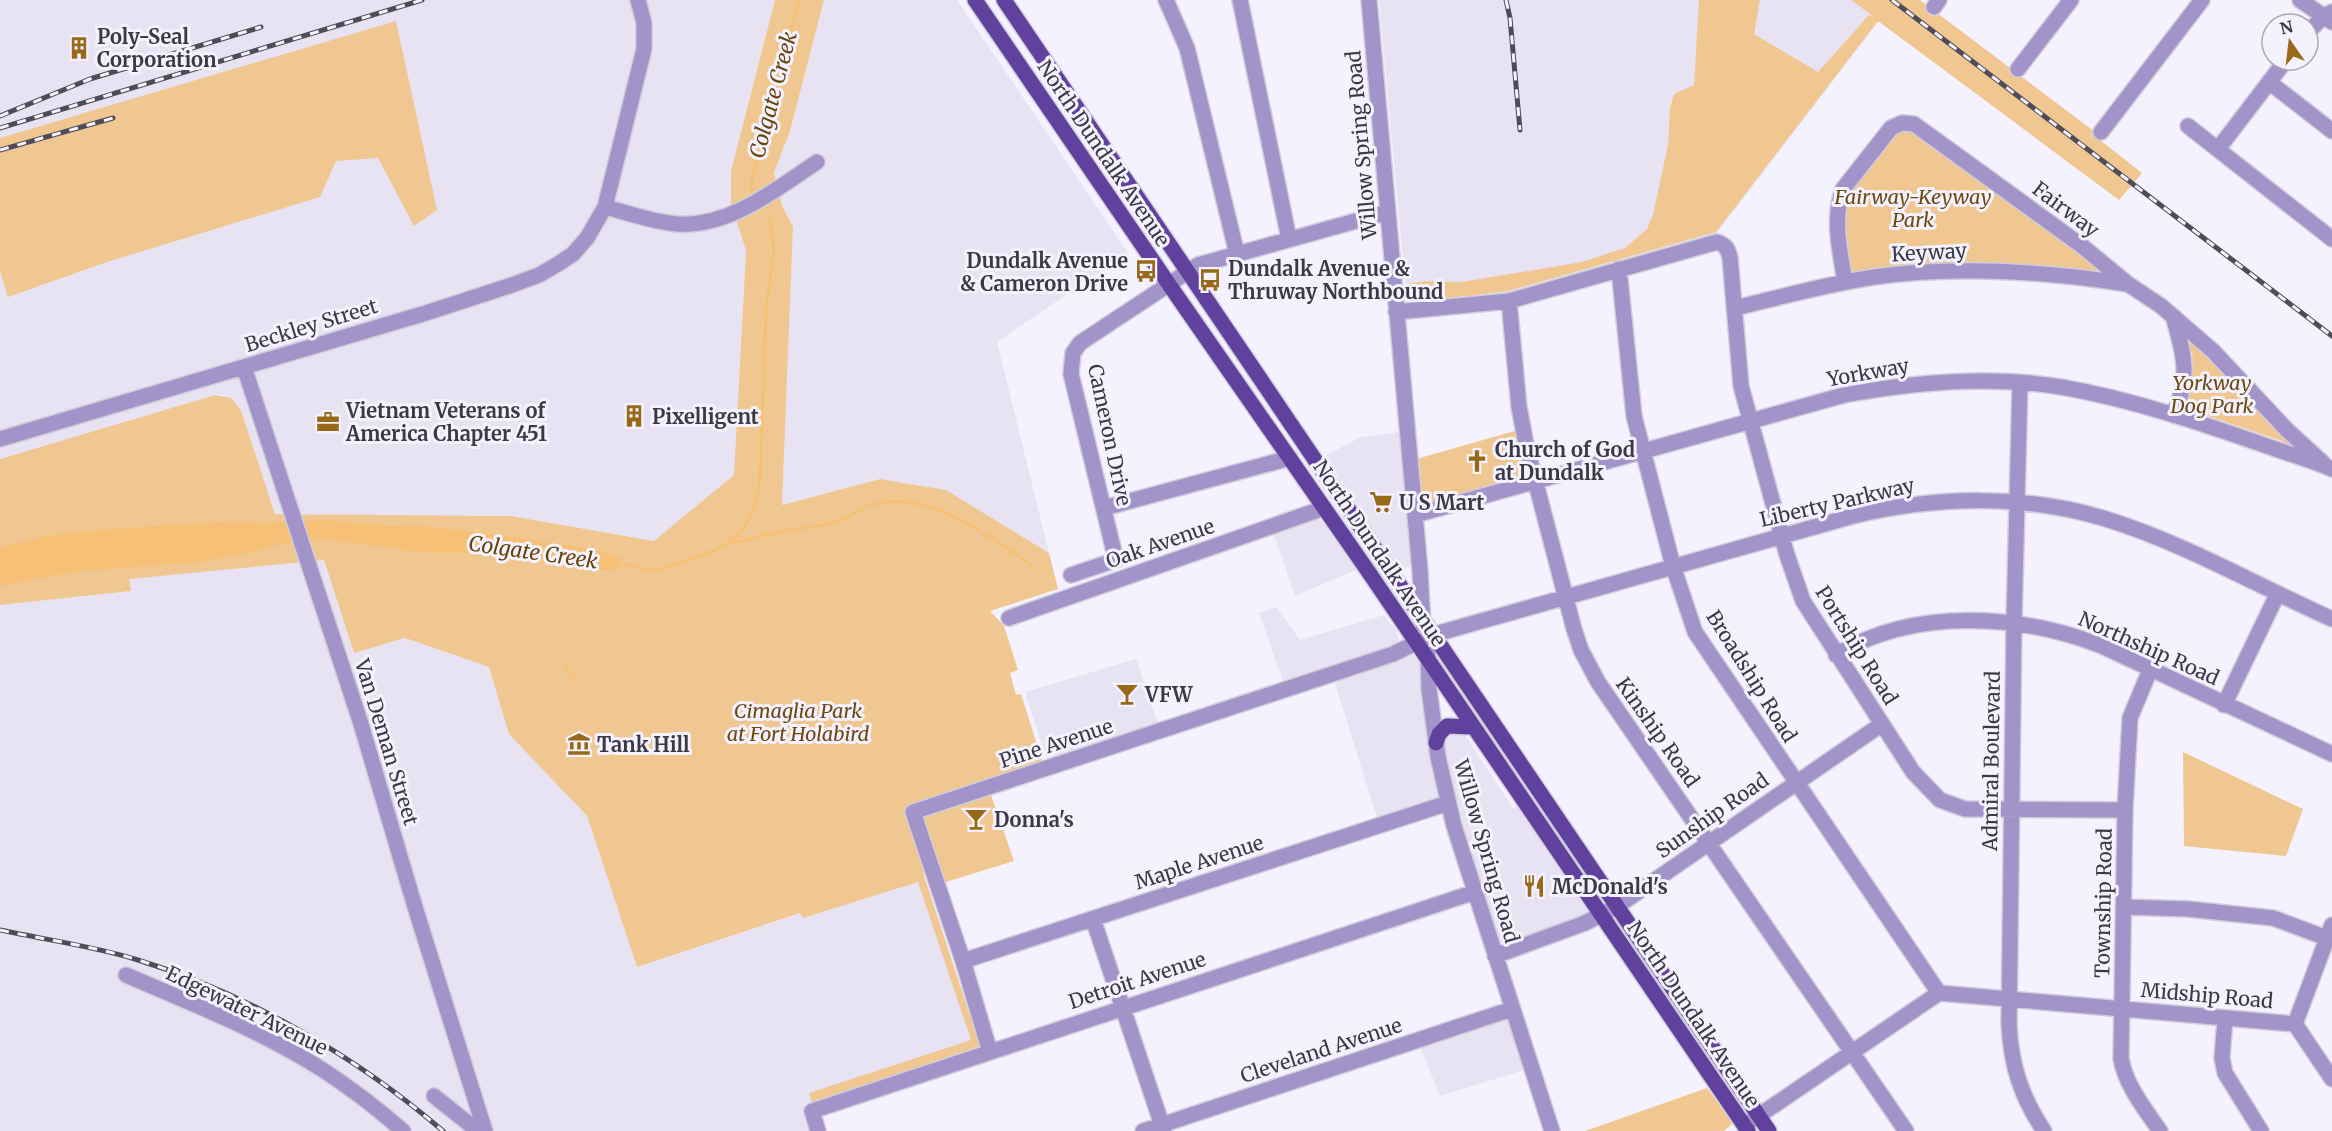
<svg xmlns="http://www.w3.org/2000/svg" width="2332" height="1131" font-family="Merriweather,serif">
<style>
.built{fill:#e7e3f3}
.green{fill:#f0c790}
.water{fill:#f6c076}
.lines{fill:none;stroke-linecap:round;stroke-linejoin:round}
.stream{stroke:#f6c076;stroke-width:3}
.minor-casing{stroke:#d0cdda;stroke-width:18}
.major-casing{stroke:#d0cdda;stroke-width:18}
.minor{stroke:#a294c9;stroke-width:15}
.major{stroke:#61419e;stroke-width:15}
.rail-casing{stroke:#4f4c59;stroke-width:5}
.rail{stroke:#f5f2ff;stroke-width:3;stroke-dasharray:9;stroke-linecap:butt}
.labels{text-anchor:middle;dominant-baseline:central;stroke-width:6;stroke-linejoin:round;paint-order:stroke}
.poi-label{font-size:20px;font-weight:bold;fill:#3c3946;stroke:#f5f2ff;text-anchor:start}
.street-label{font-size:20px;fill:#3c3946;stroke:#f5f2ff}
.park-label{font-size:20px;font-style:italic;fill:#6c490f;stroke:#f5f2ff}
.water-label{font-size:21px;font-style:italic;fill:#674408;stroke:#f5f2ff}
</style>
<rect width="100%" height="100%" fill="#f5f2ff"/>
<path class="built" d="M 0,0 L 775,0 L 731,171 L 746,250 L 734,476 L 654,541 L 511,516 L 275,514 L 241,410 L 223,395 L 215,395 L 0,459 Z
M 824,0 L 957,0 L 1128,253 L 997,342 L 1049,553 L 945,490 L 880,479 L 782,505 L 793,227 L 782,205 L 774,173 L 790,131 Z
M 1379,0 L 1867,0 L 1885,13 L 1717,233 L 1507,293 L 1407,304 Z
M 1401,432 L 1413,560 L 1411,566 L 1403,568 L 1396,565 L 1325,456 L 1361,437 Z
M 1317,519 L 1322,521 L 1356,570 L 1295,596 L 1274,535 Z
M 324,560 L 354,653 L 405,638 L 489,667 L 510,734 L 587,816 L 637,967 L 923,872 L 980,1046 L 804,1105 L 812,1131 L 0,1131 L 0,605 L 130,591 L 128,579 Z
M 1276,607 L 1300,640 L 1384,615 L 1396,630 L 1399,640 L 1394,646 L 1283,681 L 1259,613 Z
M 1412,654 L 1423,665 L 1442,796 L 1377,818 L 1333,677 L 1403,655 Z
M 1136,659 L 1158,723 L 1046,758 L 1025,692 Z
M 1459,731 L 1465,735 L 1513,808 L 1517,807 L 1590,915 L 1498,951 L 1456,813 L 1443,743 L 1444,737 L 1447,734 Z
M 1509,1014 L 1528,1069 L 1440,1096 L 1419,1044 Z"/>
<path class="green" d="M 775,0 L 824,0 L 790,131 L 774,173 L 782,205 L 793,227 L 782,505 L 880,479 L 946,490 L 1049,553 L 1058,589 L 990,611 L 1004,626 L 1018,670 L 1010,673 L 1016,695 L 1021,694 L 1046,773 L 990,792 L 1014,861 L 943,883 L 923,873 L 980,1046 L 812,1103 L 809,1093 L 971,1040 L 918,882 L 803,918 L 800,913 L 637,967 L 587,816 L 509,734 L 489,667 L 405,638 L 354,653 L 324,560 L 129,579 L 131,591 L 0,605 L 0,459 L 215,395 L 231,398 L 241,410 L 275,514 L 511,516 L 654,541 L 734,475 L 746,250 L 731,204 L 731,171 Z
M 1699,0 L 1760,0 L 1754,34 L 1818,72 L 1869,15 L 1874,17 L 1851,0 L 1920,0 L 2099,135 L 2100,140 L 2142,173 L 2119,200 L 1878,21 L 1716,232 L 1508,291 L 1407,303 L 1406,284 L 1427,281 L 1462,282 L 1582,262 L 1625,248 L 1647,229 L 1653,215 L 1668,145 L 1670,108 L 1674,94 L 1694,85 Z
M 396,21 L 437,210 L 414,226 L 378,158 L 336,161 L 320,197 L 107,262 L 8,297 L 0,271 L 0,138 Z
M 1909,129 L 2096,264 L 2096,273 L 1851,274 L 1842,205 L 1844,199 L 1895,132 Z
M 2193,341 L 2198,342 L 2296,447 L 2293,449 L 2284,446 L 2282,441 L 2196,412 L 2191,415 L 2184,412 L 2182,408 L 2183,401 L 2188,400 L 2193,371 L 2192,353 L 2188,350 L 2188,345 Z
M 1518,430 L 1528,471 L 1526,479 L 1430,505 L 1420,505 L 1413,460 Z
M 2183,752 L 2303,809 L 2286,856 L 2184,846 Z
M 1707,1088 L 1733,1123 L 1724,1131 L 1585,1131 Z"/>
<path class="water" d="M 325,520 L 385,526 L 433,527 L 486,533 L 592,549 L 620,558 L 618,569 L 601,570 L 474,553 L 427,553 L 330,540 L 284,543 L 253,552 L 194,563 L 80,571 L 0,586 L 0,547 L 47,536 L 110,529 L 216,522 L 270,523 Z"/>
<g class="lines">
<path class="stream" d="M 751,190 C 752,170 758,159 763,140 C 775,93 786,47 799,0
M 732,543 C 750,539 768,534 785,531 C 802,527 819,527 835,522 C 851,518 861,508 876,504 C 931,490 991,538 1034,567
M 617,562 C 629,564 642,572 654,570 C 666,569 678,563 690,559 C 738,544 753,529 760,478 L 766,311 L 774,249 L 770,220
M 564,666 L 579,681"/>
<g class="minor-casing">
<path id="minor" d="M 1166,0 L 1187,48 L 1237,254
M 1240,0 L 1289,239
M 1369,0 L 1420,571 L 1423,625
M 2300,0 L 2332,22
M 1934,7 L 1939,0
M 2308,32 L 2324,16 L 2332,12
M 2018,69 L 2071,0
M 2269,82 L 2332,131
M 2188,126 L 2332,239
M 2101,132 L 2202,0
M 2218,149 L 2286,60
M 605,207 C 629,213 653,222 677,224 C 729,228 776,189 817,162
M 1619,269 L 1634,416 L 1673,566 L 1695,632 L 1939,993
M 1845,282 C 1840,251 1832,219 1843,189 L 1891,128 L 1902,123 L 1914,124 L 2082,246 L 2128,284 L 2161,306 L 2213,351 L 2287,430 L 2323,463
M 1509,301 L 1519,407 L 1527,449 L 1574,629 L 1581,650 L 1598,682 L 1906,1131
M 1735,308 C 1781,297 1827,284 1874,277 C 1958,265 2043,271 2127,284
M 1396,312 L 1509,301 L 1717,242 C 1726,245 1728,249 1730,258 L 1741,386 L 1787,555 L 1803,601 L 1913,772 L 1940,800 L 1965,809 L 2125,810
M 2173,316 C 2184,354 2191,378 2173,415
M 244,367 L 361,724 L 415,907 L 485,1131
M 2020,383 L 2014,622 L 2009,1024 C 2011,1066 2021,1096 2044,1131
M 0,439 L 426,313 L 509,286 L 539,275 L 558,264 L 573,254 L 587,238 L 605,207 L 644,49 L 644,23 L 638,0
M 1104,508 L 1290,458
M 1415,515 L 1844,395 C 1914,382 1990,375 2061,387 C 2131,399 2201,423 2267,446 C 2289,454 2311,460 2332,469
M 1071,575 L 1116,560 L 1071,374 L 1073,353 L 1080,343 L 1198,265 L 1388,212
M 1009,618 L 1324,508
M 1428,654 L 1429,689 L 1438,757 L 1454,826 L 1552,1131
M 1836,655 C 1914,607 2019,614 2102,646 L 2332,754
M 2150,670 L 2130,718 L 2125,810 L 2121,1059 C 2126,1086 2145,1109 2160,1131
M 2224,705 L 2277,595
M 2124,907 L 2188,909 L 2273,918 L 2332,940
M 1093,919 L 1164,1131
M 1495,956 L 1585,923 L 1616,907 L 1882,724
M 963,961 L 1448,803
M 126,975 C 193,1004 262,1031 323,1070 C 352,1089 378,1109 403,1131
M 1939,993 L 2295,1024
M 2225,1018 L 2222,1058 L 2225,1073 L 2261,1131
M 2295,1024 L 2332,925
M 2295,1024 L 2332,1079
M 990,1052 L 963,961 L 913,812 L 1393,654 L 1432,635 L 1853,516 C 1936,496 2024,494 2106,519 C 2184,543 2258,586 2332,619
M 434,1096 L 478,1131
M 1748,1123 L 1939,993
M 818,1131 L 812,1111 L 1475,892
M 1143,1131 L 1512,1009"/>
</g>
<g class="major-casing">
<path id="major" d="M 975,0 L 1168,283 L 1370,574 L 1748,1131
M 1004,0 L 1769,1131
M 1436,743 L 1439,734 L 1447,726 L 1473,727"/>
</g>
<use href="#minor" class="minor"/>
<use href="#major" class="major"/>
<g class="rail-casing">
<path id="rail" d="M 1506,0 L 1510,18 L 1520,130
M 1892,0 L 2332,336
M 0,116 L 90,79 L 261,27
M 0,128 L 422,0
M 0,150 L 113,118
M 0,930 C 46,940 94,946 138,960 C 248,994 356,1056 443,1131"/>
</g>
<use href="#rail" class="rail"/>
</g>
<defs>
<g id="building-bare" transform="scale(1.8)"><path d="M-4-6H4V6H1V3H-1V6H-4ZM-2.5-4.3h1.7v1.8h-1.7ZM.8-4.3h1.7v1.8H.8ZM-2.5-1h1.7V.8h-1.7ZM.8-1h1.7V.8H.8Z" fill="#99691a" stroke="#f5f2ff" stroke-width="2.5" paint-order="stroke"/></g>
<g id="bus-bare" transform="scale(1.8)"><path d="M-5-6H5V4H4V6H2V4H-2V6H-4V4H-5ZM-3.5-4V0h7V-4ZM-3.5 1.2v1.5H-2V1.2ZM2 1.2v1.5H3.5V1.2Z" fill="#99691a" stroke="#f5f2ff" stroke-width="2.5" paint-order="stroke"/></g>
<g id="office-bare" transform="scale(1.8)"><path d="M-6-3h4V-5.5h4V-3h4V5H-6ZM-1-4.5V-3h2v-1.5ZM-6 0V1H6V0Z" fill="#99691a" stroke="#f5f2ff" stroke-width="2.5" paint-order="stroke"/></g>
<g id="church-bare" transform="scale(1.8)"><path d="M-1.2-6h2.4v3.5h3.3v2.4h-3.3V6h-2.4V-.1h-3.3v-2.4h3.3Z" fill="#99691a" stroke="#f5f2ff" stroke-width="2.5" paint-order="stroke"/></g>
<g id="supermarket-bare" transform="scale(1.8)"><path d="M-6-5.5h2.5l.6 2H6L4.5 2H-2.5L-4.4-4H-6ZM-1.5 3.2a1.3 1.3 0 1 0 .1 0ZM3 3.2a1.3 1.3 0 1 0 .1 0Z" fill="#99691a" stroke="#f5f2ff" stroke-width="2.5" paint-order="stroke"/></g>
<g id="bar-bare" transform="scale(1.8)"><path d="M-6-5H6L.8 .8V4.5H3.5V6h-7V4.5H-.8V.8Z" fill="#99691a" stroke="#f5f2ff" stroke-width="2.5" paint-order="stroke"/></g>
<g id="museum-bare" transform="scale(1.8)"><path d="M0-6L6-3V-2H-6V-3ZM-5-1h2V3h-2ZM-1-1h2V3h-2ZM3-1h2V3H3ZM-6 4H6V6H-6Z" fill="#99691a" stroke="#f5f2ff" stroke-width="2.5" paint-order="stroke"/></g>
<g id="restaurant-bare" transform="scale(1.8)"><path d="M-5-6h1v4h1v-4h1v4h1v-4h1v5L-1.5 .5V6h-2V.5L-5-1ZM5-6V6H3V1.5H1.5Q1.5-4 5-6Z" fill="#99691a" stroke="#f5f2ff" stroke-width="2.5" paint-order="stroke"/></g>
</defs>
<g fill-rule="evenodd">
<use href="#building-bare" x="79" y="48"/>
<use href="#bus-bare" x="1146" y="271"/>
<use href="#bus-bare" x="1210" y="280"/>
<use href="#building-bare" x="634" y="416"/>
<use href="#office-bare" x="328" y="422"/>
<use href="#church-bare" x="1477" y="461"/>
<use href="#supermarket-bare" x="1381" y="502"/>
<use href="#bar-bare" x="1127" y="694"/>
<use href="#museum-bare" x="579" y="744"/>
<use href="#bar-bare" x="976" y="819"/>
<use href="#restaurant-bare" x="1534" y="886"/>
</g>
<g class="labels">
<g class="poi-label">
<text x="97" y="36">Poly-Seal<tspan x="97" dy="23">Corporation</tspan></text>
<text x="1128" y="260" text-anchor="end">Dundalk Avenue<tspan x="1128" dy="23">&amp; Cameron Drive</tspan></text>
<text x="1228" y="268">Dundalk Avenue &amp;<tspan x="1228" dy="23">Thruway Northbound</tspan></text>
<text x="346" y="410">Vietnam Veterans of<tspan x="346" dy="23">America Chapter 451</tspan></text>
<text x="652" y="416">Pixelligent</text>
<text x="1495" y="449">Church of God<tspan x="1495" dy="23">at Dundalk</tspan></text>
<text x="1399" y="502">U S Mart</text>
<text x="1145" y="694">VFW</text>
<text x="597" y="744">Tank Hill</text>
<text x="994" y="819">Donna's</text>
<text x="1552" y="886">McDonald's</text>
</g>
<g class="street-label">
<text transform="translate(1361 145) rotate(-95)">Willow Spring Road</text>
<text transform="translate(1104 153) rotate(56)">North Dundalk Avenue</text>
<text transform="translate(2066 209) rotate(37)">Fairway</text>
<text transform="translate(1929 252) rotate(-3)">Keyway</text>
<text transform="translate(311 325) rotate(-17)">Beckley Street</text>
<text transform="translate(1868 372) rotate(-10)">Yorkway</text>
<text transform="translate(1110 435) rotate(78)">Cameron Drive</text>
<text transform="translate(1837 502) rotate(-13)">Liberty Parkway</text>
<text transform="translate(1160 543) rotate(-19)">Oak Avenue</text>
<text transform="translate(1380 553) rotate(56)">North Dundalk Avenue</text>
<text transform="translate(1857 645) rotate(58)">Portship Road</text>
<text transform="translate(2149 648) rotate(24)">Northship Road</text>
<text transform="translate(1752 676) rotate(58)">Broadship Road</text>
<text transform="translate(1658 732) rotate(55)">Kinship Road</text>
<text transform="translate(387 742) rotate(73)">Van Deman Street</text>
<text transform="translate(1056 743) rotate(-18)">Pine Avenue</text>
<text transform="translate(1991 761) rotate(-89)">Admiral Boulevard</text>
<text transform="translate(1712 815) rotate(-35)">Sunship Road</text>
<text transform="translate(1487 851) rotate(74)">Willow Spring Road</text>
<text transform="translate(1199 862) rotate(-18)">Maple Avenue</text>
<text transform="translate(2103 903) rotate(-89)">Township Road</text>
<text transform="translate(1137 980) rotate(-18)">Detroit Avenue</text>
<text transform="translate(2207 995) rotate(5)">Midship Road</text>
<text transform="translate(247 1010) rotate(26)">Edgewater Avenue</text>
<text transform="translate(1694 1014) rotate(56)">North Dundalk Avenue</text>
<text transform="translate(1321 1050) rotate(-18)">Cleveland Avenue</text>
</g>
<g class="park-label">
<text x="1913" y="196">Fairway-Keyway<tspan x="1913" dy="23">Park</tspan></text>
<text x="2212" y="382">Yorkway<tspan x="2212" dy="23">Dog Park</tspan></text>
<text x="798" y="710">Cimaglia Park<tspan x="798" dy="23">at Fort Holabird</tspan></text>
</g>
<g class="water-label">
<text transform="translate(773 95) rotate(-75)">Colgate Creek</text>
<text transform="translate(533 552) rotate(8)">Colgate Creek</text>
</g>
</g>
<g transform="translate(2290 42) rotate(346)"><circle r="28" fill="#f5f2ff" stroke="#aba8b5" stroke-width="1.5"/>
<path d="M0-4.5L10 22L0 15L-10 22Z" fill="#99691a"/>
<text y="-9" font-size="16" font-weight="bold" text-anchor="middle" fill="#3c3946">N</text>
</g>
</svg>
